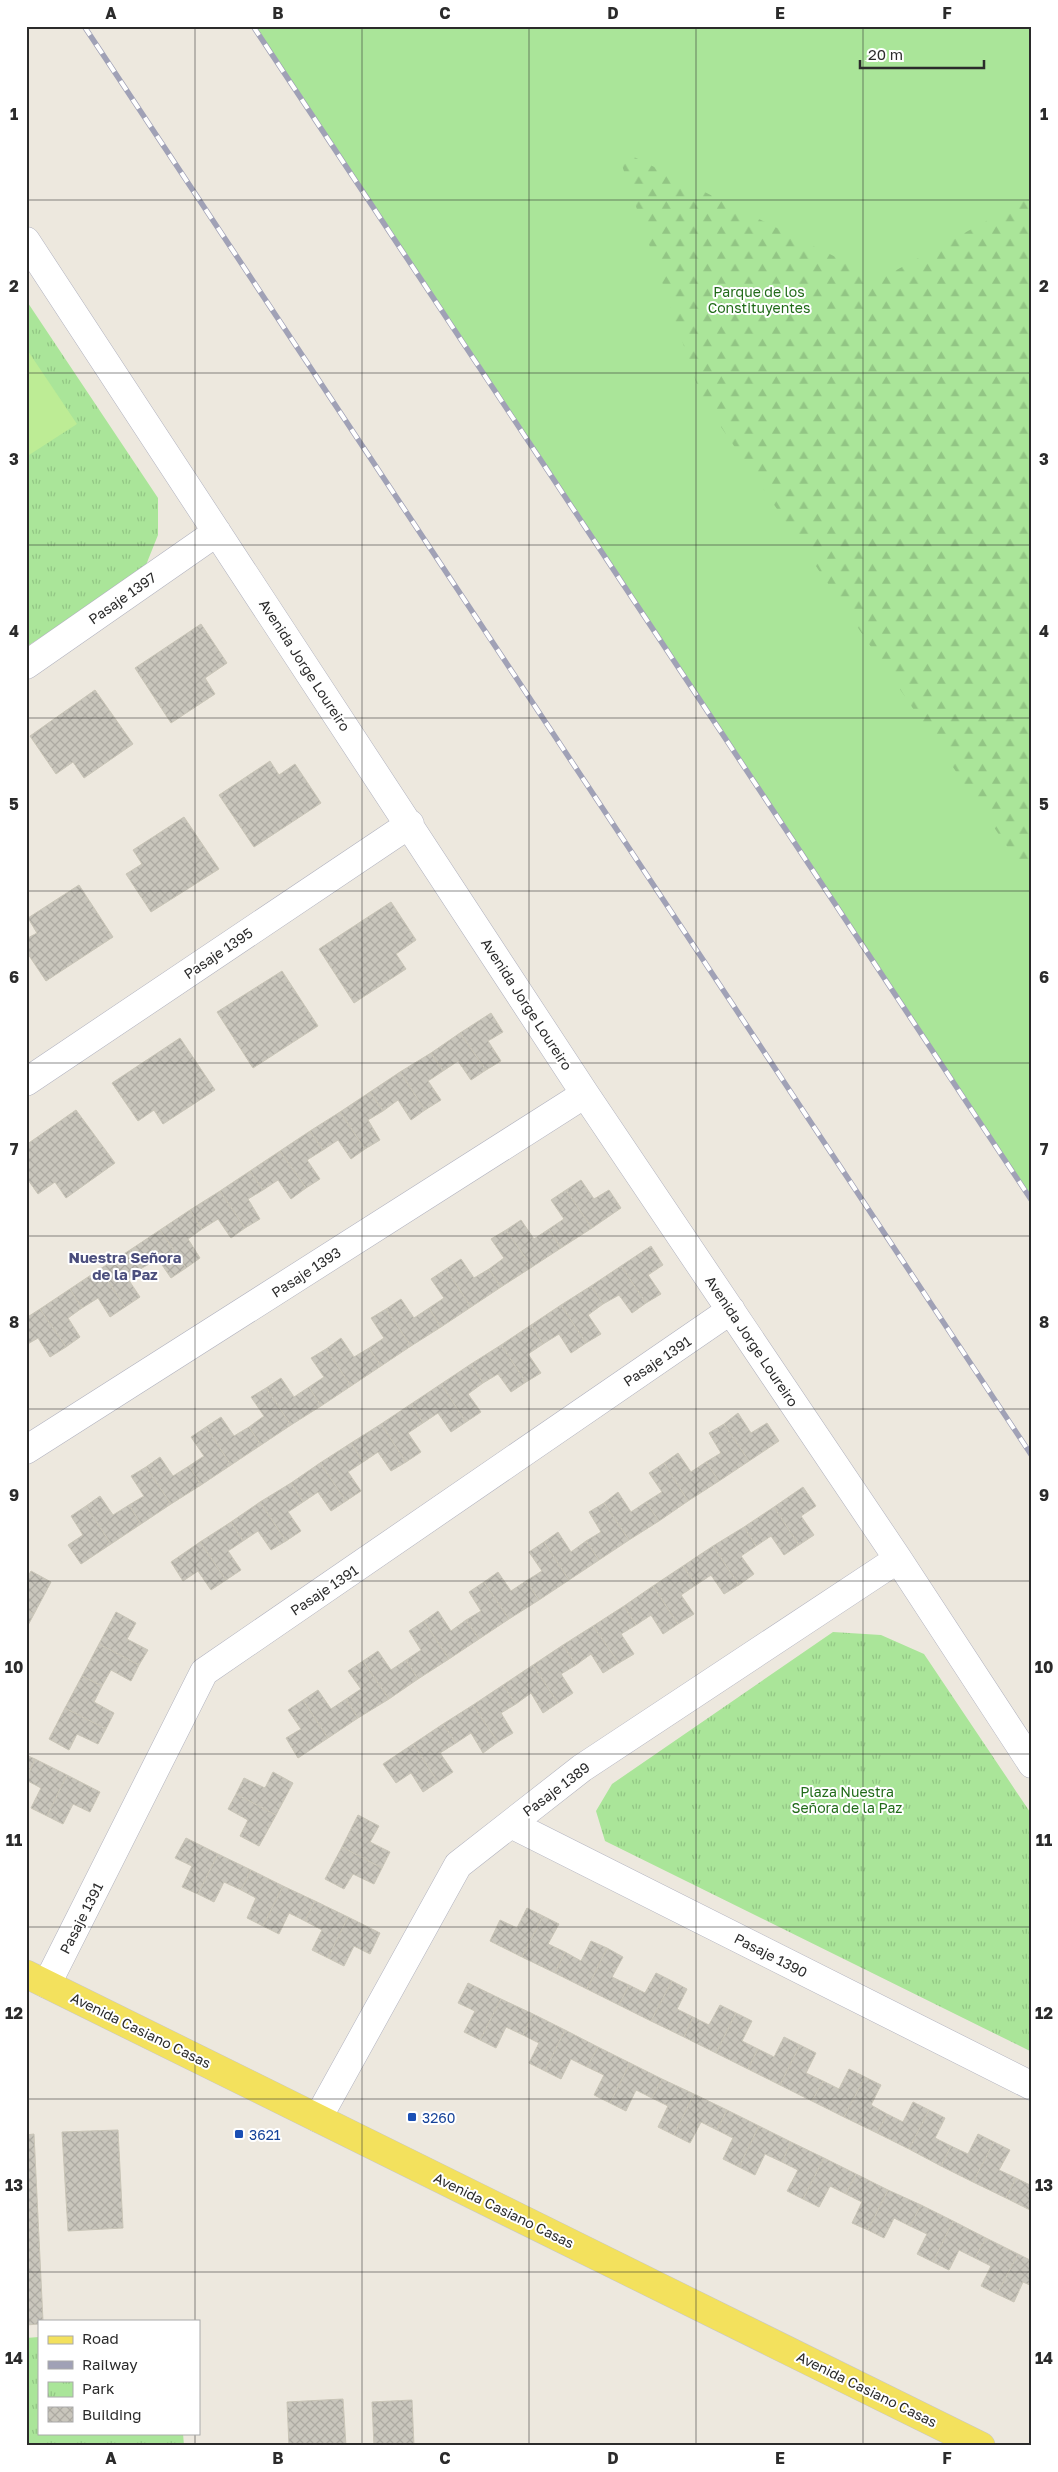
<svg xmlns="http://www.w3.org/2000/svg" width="1058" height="2472" font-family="'Golos Text',sans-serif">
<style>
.grass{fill:#aae599}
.forest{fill:url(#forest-firs)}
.park{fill:url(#park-tufts)}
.pitch{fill:#bdec95}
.building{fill:url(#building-cross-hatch);stroke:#c9c5b7}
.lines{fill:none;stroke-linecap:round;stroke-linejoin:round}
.minor-casing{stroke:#b1b2bf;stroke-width:29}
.major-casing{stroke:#c8c8c8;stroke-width:29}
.minor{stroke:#fff;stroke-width:28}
.major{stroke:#f3e15d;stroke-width:28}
.rail-casing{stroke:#a0a1b6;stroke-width:5.5}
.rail{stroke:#fff;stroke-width:4;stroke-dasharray:11;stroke-linecap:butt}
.grid{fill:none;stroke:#2b2b2b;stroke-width:1;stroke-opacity:0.55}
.transit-dot{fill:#1a4fb4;stroke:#fff;stroke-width:2}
.labels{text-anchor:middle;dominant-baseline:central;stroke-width:4;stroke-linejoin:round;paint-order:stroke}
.park-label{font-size:14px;fill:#216b19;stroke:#fff}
.street-label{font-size:14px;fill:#2b2b2b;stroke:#fff}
.transit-label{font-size:14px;fill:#164399;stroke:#fff;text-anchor:start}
.neighbourhood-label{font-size:15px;font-weight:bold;fill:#4b4e7d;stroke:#fff}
.neatline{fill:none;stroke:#2b2b2b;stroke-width:2}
.grid-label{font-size:16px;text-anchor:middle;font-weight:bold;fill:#2b2b2b}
</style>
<defs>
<pattern id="forest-firs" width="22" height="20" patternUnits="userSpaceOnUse" patternTransform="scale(1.25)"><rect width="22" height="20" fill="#aae599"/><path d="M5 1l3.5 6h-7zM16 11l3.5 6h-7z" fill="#92c584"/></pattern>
<pattern id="park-tufts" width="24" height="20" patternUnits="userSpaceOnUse" patternTransform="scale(1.25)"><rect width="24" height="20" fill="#aae599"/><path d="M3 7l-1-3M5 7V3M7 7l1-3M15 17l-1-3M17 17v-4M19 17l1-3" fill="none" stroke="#92c584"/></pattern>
<pattern id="building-cross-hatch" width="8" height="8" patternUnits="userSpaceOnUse" patternTransform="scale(1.25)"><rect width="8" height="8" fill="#c9c6bc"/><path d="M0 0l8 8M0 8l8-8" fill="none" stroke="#adaaa2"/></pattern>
</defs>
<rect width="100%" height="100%" fill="#ede8de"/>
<path class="grass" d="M 253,26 L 1032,26 L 1032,1201 Z"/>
<path class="forest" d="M 616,148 L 880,279 L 1032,196 L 1032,883 L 702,399 Z"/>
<path class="park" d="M 26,300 L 158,498 L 158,535 L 144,570 L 26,647 Z
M 833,1632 L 881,1635 L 924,1654 L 1032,1815 L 1032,2052 L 605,1841 L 596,1811 L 612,1784 Z
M 39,2337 L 39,2433 L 183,2433 L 184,2446 L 26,2446 L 26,2338 Z"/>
<path class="pitch" d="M 26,348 L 77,424 L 26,457 Z"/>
<path class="building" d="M 201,624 L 227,663 L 205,678 L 215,694 L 171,723 L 135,668 Z
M 95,690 L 133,744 L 84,778 L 73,762 L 56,774 L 30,736 Z
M 270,761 L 279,775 L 295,764 L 321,803 L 254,847 L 219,795 Z
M 184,817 L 219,869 L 151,912 L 126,874 L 142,864 L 133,850 Z
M 79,885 L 113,937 L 46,981 L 26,951 L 26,939 L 37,933 L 28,918 Z
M 391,902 L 416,940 L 396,954 L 406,969 L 354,1003 L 319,949 Z
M 282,971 L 318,1026 L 253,1068 L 217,1012 Z
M 491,1013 L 503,1032 L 488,1041 L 501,1061 L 486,1070 L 460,1033 Z
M 460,1033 L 486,1070 L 471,1080 L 458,1061 L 443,1071 L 431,1053 Z
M 180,1038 L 215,1090 L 163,1124 L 154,1110 L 138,1121 L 112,1083 Z
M 431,1053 L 443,1071 L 428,1081 L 441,1100 L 425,1110 L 400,1072 Z
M 400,1072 L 425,1110 L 411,1120 L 398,1100 L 383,1111 L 370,1092 Z
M 370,1092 L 383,1111 L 368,1120 L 380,1140 L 365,1149 L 340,1112 Z
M 76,1110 L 115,1163 L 66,1198 L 55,1182 L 38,1194 L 26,1177 L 26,1145 Z
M 340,1112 L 365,1149 L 351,1159 L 338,1140 L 323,1150 L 310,1131 Z
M 310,1131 L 323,1150 L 307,1160 L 320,1179 L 306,1188 L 280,1151 Z
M 280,1151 L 306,1188 L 291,1199 L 278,1180 L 263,1190 L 250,1171 Z
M 250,1171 L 263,1190 L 248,1199 L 260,1219 L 245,1228 L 220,1191 Z
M 581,1180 L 594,1199 L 609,1190 L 621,1208 L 592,1228 L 566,1190 Z
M 566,1190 L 592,1228 L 561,1248 L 549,1229 L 564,1219 L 551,1200 Z
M 220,1191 L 245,1228 L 231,1238 L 218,1219 L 202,1229 L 190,1210 Z
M 190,1210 L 202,1229 L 188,1239 L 200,1258 L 186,1268 L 160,1230 Z
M 521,1220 L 534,1239 L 549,1229 L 561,1248 L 532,1267 L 506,1230 Z
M 160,1230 L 186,1268 L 171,1278 L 158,1259 L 142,1268 L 130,1250 Z
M 506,1230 L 532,1267 L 501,1287 L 489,1269 L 504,1258 L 491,1239 Z
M 651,1246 L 663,1265 L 648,1275 L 661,1294 L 646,1303 L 621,1266 Z
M 130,1250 L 142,1268 L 128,1279 L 140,1297 L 125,1307 L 100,1269 Z
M 461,1259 L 474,1278 L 489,1269 L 501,1287 L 471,1307 L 446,1269 Z
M 621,1266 L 646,1303 L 632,1313 L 619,1295 L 603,1304 L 591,1286 Z
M 100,1269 L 125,1307 L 110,1317 L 98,1298 L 82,1308 L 70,1289 Z
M 446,1269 L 471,1307 L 441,1327 L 429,1308 L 444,1298 L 431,1279 Z
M 591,1286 L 603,1304 L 588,1315 L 601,1334 L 586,1343 L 561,1305 Z
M 70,1289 L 82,1308 L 68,1318 L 80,1337 L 66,1347 L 40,1309 Z
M 401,1299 L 414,1318 L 429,1308 L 441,1327 L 411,1346 L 386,1309 Z
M 561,1305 L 586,1343 L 571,1353 L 559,1334 L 543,1344 L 531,1325 Z
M 40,1309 L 66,1347 L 50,1357 L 38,1338 L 26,1345 L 26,1318 Z
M 386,1309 L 411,1346 L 381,1366 L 369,1348 L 384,1338 L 371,1318 Z
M 531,1325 L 543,1344 L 528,1354 L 541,1373 L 526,1382 L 501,1345 Z
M 341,1338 L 354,1357 L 369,1348 L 381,1366 L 351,1386 L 326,1349 Z
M 501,1345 L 526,1382 L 511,1392 L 498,1374 L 483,1383 L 471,1364 Z
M 326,1349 L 351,1386 L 321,1406 L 309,1387 L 324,1377 L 311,1358 Z
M 471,1364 L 483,1383 L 468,1394 L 481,1412 L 466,1422 L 441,1384 Z
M 281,1378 L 294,1397 L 309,1387 L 321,1406 L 291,1425 L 266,1388 Z
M 441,1384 L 466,1422 L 451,1432 L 438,1413 L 423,1423 L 411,1404 Z
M 266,1388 L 291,1425 L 261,1445 L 249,1427 L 264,1416 L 251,1397 Z
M 411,1404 L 423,1423 L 408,1433 L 421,1452 L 406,1462 L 381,1424 Z
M 738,1413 L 751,1433 L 767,1423 L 779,1441 L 749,1461 L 724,1424 Z
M 221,1417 L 234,1436 L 249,1427 L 261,1445 L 231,1465 L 206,1427 Z
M 381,1424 L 406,1462 L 391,1471 L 378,1452 L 363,1462 L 351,1443 Z
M 724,1424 L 749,1461 L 719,1481 L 706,1462 L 721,1453 L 709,1433 Z
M 206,1427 L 231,1465 L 201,1485 L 189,1466 L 204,1456 L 191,1437 Z
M 351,1443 L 363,1462 L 348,1472 L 361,1491 L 346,1501 L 320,1463 Z
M 678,1453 L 691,1472 L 706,1462 L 719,1481 L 688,1501 L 664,1463 Z
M 160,1457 L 173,1476 L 189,1466 L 201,1485 L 171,1504 L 146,1467 Z
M 320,1463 L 346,1501 L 331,1511 L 318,1492 L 303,1502 L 291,1483 Z
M 664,1463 L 688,1501 L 659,1521 L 646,1502 L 662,1492 L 649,1473 Z
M 146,1467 L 171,1504 L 141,1524 L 129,1505 L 144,1496 L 131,1476 Z
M 291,1483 L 303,1502 L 288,1512 L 301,1531 L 286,1541 L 260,1502 Z
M 803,1487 L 816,1506 L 801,1516 L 814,1535 L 799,1545 L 774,1507 Z
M 618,1492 L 631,1512 L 646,1502 L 659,1521 L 629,1540 L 604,1503 Z
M 100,1496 L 113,1515 L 129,1505 L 141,1524 L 111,1544 L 86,1506 Z
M 260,1502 L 286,1541 L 271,1550 L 258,1531 L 243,1541 L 231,1522 Z
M 604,1503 L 629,1540 L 599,1560 L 586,1541 L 601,1532 L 589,1512 Z
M 86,1506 L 111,1544 L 81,1564 L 68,1545 L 83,1535 L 71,1516 Z
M 774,1507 L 799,1545 L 784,1555 L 771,1536 L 756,1546 L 744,1527 Z
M 231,1522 L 243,1541 L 228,1551 L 241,1570 L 226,1580 L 200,1542 Z
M 744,1527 L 756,1546 L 741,1556 L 754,1574 L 739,1585 L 713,1546 Z
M 558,1532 L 571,1552 L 586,1541 L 599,1560 L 569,1580 L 544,1542 Z
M 200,1542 L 226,1580 L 211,1590 L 198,1571 L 183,1581 L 171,1562 Z
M 544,1542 L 569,1580 L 539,1600 L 526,1581 L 542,1571 L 529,1552 Z
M 713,1546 L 739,1585 L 724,1594 L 711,1575 L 696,1585 L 683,1566 Z
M 683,1566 L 696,1585 L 681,1595 L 694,1614 L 678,1624 L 653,1586 Z
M 31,1571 L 51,1582 L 34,1614 L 26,1609 L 26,1580 Z
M 498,1572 L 511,1591 L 526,1581 L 539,1600 L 509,1619 L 484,1582 Z
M 484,1582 L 509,1619 L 479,1639 L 466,1620 L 481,1611 L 469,1592 Z
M 653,1586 L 678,1624 L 663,1634 L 651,1615 L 636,1625 L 624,1606 Z
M 624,1606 L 636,1625 L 621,1634 L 634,1654 L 619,1663 L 593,1626 Z
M 26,1609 L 34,1614 L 26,1629 Z
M 438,1611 L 451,1631 L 466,1620 L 479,1639 L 449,1659 L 424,1621 Z
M 116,1612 L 136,1623 L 127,1639 L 148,1650 L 139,1665 L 99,1644 Z
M 424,1621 L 449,1659 L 418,1679 L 406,1660 L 421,1650 L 409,1631 Z
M 593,1626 L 619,1663 L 603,1673 L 591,1654 L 576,1665 L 563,1645 Z
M 99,1644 L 139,1665 L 131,1681 L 111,1670 L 102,1686 L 82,1676 Z
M 563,1645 L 576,1665 L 561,1674 L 573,1693 L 558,1703 L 533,1665 Z
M 378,1651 L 391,1670 L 406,1660 L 418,1679 L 389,1699 L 363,1661 Z
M 363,1661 L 389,1699 L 358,1718 L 346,1699 L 361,1689 L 348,1671 Z
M 533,1665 L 558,1703 L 543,1713 L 531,1693 L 516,1704 L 503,1685 Z
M 82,1676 L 102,1686 L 94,1702 L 114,1713 L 106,1729 L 65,1708 Z
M 503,1685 L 516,1704 L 501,1713 L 513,1733 L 498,1742 L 473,1705 Z
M 318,1690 L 331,1709 L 346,1699 L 358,1718 L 328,1738 L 303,1700 Z
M 303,1700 L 328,1738 L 298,1758 L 286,1738 L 301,1729 L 288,1710 Z
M 473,1705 L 498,1742 L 483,1753 L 471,1733 L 456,1743 L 443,1724 Z
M 65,1708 L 106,1729 L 98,1744 L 77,1734 L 69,1750 L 49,1739 Z
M 443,1724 L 456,1743 L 440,1753 L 453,1772 L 438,1782 L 413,1744 Z
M 413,1744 L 438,1782 L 423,1792 L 411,1773 L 396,1783 L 383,1764 Z
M 26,1755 L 35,1759 L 26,1777 Z
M 35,1759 L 67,1775 L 47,1816 L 31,1808 L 41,1788 L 26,1780 Z
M 273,1772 L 293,1783 L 276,1815 L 236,1794 L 244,1778 L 265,1788 Z
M 67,1775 L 100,1792 L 90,1812 L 73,1804 L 63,1824 L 47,1816 Z
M 236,1794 L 276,1815 L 259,1846 L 240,1836 L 248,1820 L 228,1809 Z
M 358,1815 L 379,1826 L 370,1842 L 390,1852 L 382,1868 L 342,1847 Z
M 186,1838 L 218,1854 L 198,1894 L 182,1887 L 192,1866 L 175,1858 Z
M 342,1847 L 382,1868 L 374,1884 L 353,1874 L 344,1889 L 325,1879 Z
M 218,1854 L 251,1870 L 241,1890 L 224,1882 L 214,1902 L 198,1894 Z
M 251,1870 L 283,1886 L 263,1926 L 247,1918 L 256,1898 L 241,1890 Z
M 283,1886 L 315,1901 L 305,1921 L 289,1913 L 279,1934 L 263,1926 Z
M 315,1901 L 348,1917 L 328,1958 L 312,1950 L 322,1930 L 305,1921 Z
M 527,1908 L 543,1916 L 522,1957 L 490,1941 L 500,1920 L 517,1928 Z
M 543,1916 L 559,1924 L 548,1944 L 565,1952 L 555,1973 L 522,1957 Z
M 348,1917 L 380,1933 L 370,1954 L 354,1946 L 344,1966 L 328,1958 Z
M 591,1941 L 607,1948 L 587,1989 L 555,1973 L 565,1952 L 581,1961 Z
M 607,1948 L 623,1957 L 612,1977 L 629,1985 L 619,2005 L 587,1989 Z
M 656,1973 L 672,1981 L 651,2021 L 619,2005 L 629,1985 L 645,1993 Z
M 672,1981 L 687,1989 L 677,2009 L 693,2017 L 684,2037 L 651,2021 Z
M 468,1983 L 501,1999 L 480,2040 L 464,2032 L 475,2011 L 458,2003 Z
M 501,1999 L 533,2014 L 523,2035 L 506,2027 L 496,2048 L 480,2040 Z
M 720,2005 L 736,2013 L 716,2053 L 684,2037 L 693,2017 L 709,2025 Z
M 736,2013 L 752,2021 L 742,2041 L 758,2049 L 748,2069 L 716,2053 Z
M 533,2014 L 565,2030 L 545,2071 L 529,2063 L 539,2043 L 523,2035 Z
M 565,2030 L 598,2047 L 587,2067 L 571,2059 L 561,2079 L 545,2071 Z
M 784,2037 L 800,2045 L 780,2085 L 748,2069 L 758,2049 L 774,2057 Z
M 800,2045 L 816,2053 L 806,2073 L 823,2081 L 812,2101 L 780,2085 Z
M 598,2047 L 630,2063 L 610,2103 L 594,2095 L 604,2075 L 587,2067 Z
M 630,2063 L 662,2079 L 652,2098 L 636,2090 L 626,2111 L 610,2103 Z
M 849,2069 L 865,2077 L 844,2117 L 812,2101 L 823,2081 L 839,2089 Z
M 865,2077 L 881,2085 L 871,2105 L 887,2114 L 877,2133 L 844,2117 Z
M 662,2079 L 694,2094 L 674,2135 L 658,2127 L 668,2106 L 652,2098 Z
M 694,2094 L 727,2110 L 717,2130 L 701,2122 L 690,2143 L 674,2135 Z
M 913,2102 L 929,2110 L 909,2149 L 877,2133 L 887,2114 L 903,2122 Z
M 727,2110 L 759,2126 L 739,2167 L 723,2159 L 733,2138 L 717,2130 Z
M 929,2110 L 945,2118 L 935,2138 L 951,2146 L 941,2166 L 909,2149 Z
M 759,2126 L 791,2142 L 782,2162 L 765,2154 L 755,2175 L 739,2167 Z
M 118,2130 L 123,2228 L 68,2231 L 62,2132 Z
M 34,2134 L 43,2321 L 39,2321 L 39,2324 L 26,2325 L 26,2135 Z
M 978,2134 L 994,2142 L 973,2182 L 941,2166 L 951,2146 L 968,2154 Z
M 791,2142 L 824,2158 L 803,2199 L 787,2191 L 798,2170 L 782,2162 Z
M 994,2142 L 1010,2150 L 999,2170 L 1016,2178 L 1006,2198 L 973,2182 Z
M 824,2158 L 856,2174 L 846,2194 L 830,2186 L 819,2207 L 803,2199 Z
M 856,2174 L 888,2190 L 868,2230 L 852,2223 L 862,2202 L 846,2194 Z
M 1016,2178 L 1032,2186 L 1032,2211 L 1006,2198 Z
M 888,2190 L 921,2205 L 910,2226 L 894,2218 L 884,2238 L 868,2230 Z
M 921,2205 L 953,2221 L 933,2262 L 917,2254 L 927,2234 L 910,2226 Z
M 953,2221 L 986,2238 L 975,2258 L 959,2250 L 949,2270 L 933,2262 Z
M 986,2238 L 1018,2254 L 997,2294 L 981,2286 L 991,2266 L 975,2258 Z
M 1018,2254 L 1032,2261 L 1032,2286 L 1023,2282 L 1014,2302 L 997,2294 Z
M 343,2399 L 346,2446 L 289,2446 L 287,2402 Z
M 412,2400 L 414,2446 L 374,2446 L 372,2402 Z"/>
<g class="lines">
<g class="minor-casing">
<path id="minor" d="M 26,241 L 585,1094 L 898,1559 L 1032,1764
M 26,665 L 217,532
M 26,1082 L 410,824
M 26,1450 L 585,1094
M 511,1824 L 1032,2086
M 47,1984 L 204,1672 L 731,1310
M 318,2118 L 458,1865 L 582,1768 L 898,1559"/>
</g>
<g class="major-casing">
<path id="major" d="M 26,1974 L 981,2446"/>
</g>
<use href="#minor" class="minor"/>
<use href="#major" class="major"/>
<g class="rail-casing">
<path id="rail" d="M 84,26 L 1032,1456
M 253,26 L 1032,1201"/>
</g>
<use href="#rail" class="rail"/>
</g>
<path class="grid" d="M 195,26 L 195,2321M 362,26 L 362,2446M 529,26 L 529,2446M 696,26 L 696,2446M 863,26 L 863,2446M 26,200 L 1032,200M 26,373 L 1032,373M 26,545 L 1032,545M 26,718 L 1032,718M 26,891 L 1032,891M 26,1063 L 1032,1063M 26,1236 L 1032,1236M 26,1409 L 1032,1409M 26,1581 L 1032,1581M 26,1754 L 1032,1754M 26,1927 L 1032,1927M 26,2099 L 1032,2099M 26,2272 L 1032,2272M 195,2433 L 195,2446"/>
<g class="transit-dot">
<rect x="407" y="2112" width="10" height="10" rx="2.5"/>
<rect x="234" y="2129" width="10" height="10" rx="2.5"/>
</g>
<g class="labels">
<g class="park-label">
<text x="759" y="291">Parque de los<tspan x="759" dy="16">Constituyentes</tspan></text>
<text x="847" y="1791">Plaza Nuestra<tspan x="847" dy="16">Señora de la Paz</tspan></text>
</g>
<g class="street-label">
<text transform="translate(122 598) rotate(-35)">Pasaje 1397</text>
<text transform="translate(305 665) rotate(57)">Avenida Jorge Loureiro</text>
<text transform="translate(218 953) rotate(-34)">Pasaje 1395</text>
<text transform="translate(527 1004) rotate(57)">Avenida Jorge Loureiro</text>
<text transform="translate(306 1272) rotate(-33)">Pasaje 1393</text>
<text transform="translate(752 1341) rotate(56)">Avenida Jorge Loureiro</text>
<text transform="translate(657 1361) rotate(-34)">Pasaje 1391</text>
<text transform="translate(324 1590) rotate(-34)">Pasaje 1391</text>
<text transform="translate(556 1789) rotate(-37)">Pasaje 1389</text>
<text transform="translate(81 1918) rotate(-63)">Pasaje 1391</text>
<text transform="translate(771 1955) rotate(27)">Pasaje 1390</text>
<text transform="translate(141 2030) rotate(26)">Avenida Casiano Casas</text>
<text transform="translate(504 2210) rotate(26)">Avenida Casiano Casas</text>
<text transform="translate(867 2389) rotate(26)">Avenida Casiano Casas</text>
</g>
<g class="transit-label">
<text x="422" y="2117">3260</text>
<text x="249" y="2134">3621</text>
</g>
<g class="neighbourhood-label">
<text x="125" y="1257">Nuestra Señora<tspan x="125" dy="17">de la Paz</tspan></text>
</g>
</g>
<rect width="1058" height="2472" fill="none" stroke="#ffffff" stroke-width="55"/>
<rect x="38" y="2320" width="162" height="115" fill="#ffffff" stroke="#aaaaaa"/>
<rect x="48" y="2336" width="25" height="8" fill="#f3e15d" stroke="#aaaaaa"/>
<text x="82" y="2344" font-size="15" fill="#2b2b2b">Road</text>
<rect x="48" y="2361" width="25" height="8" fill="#a0a1b6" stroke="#aaaaaa"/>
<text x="82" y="2370" font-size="15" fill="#2b2b2b">Railway</text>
<rect x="48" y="2382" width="25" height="15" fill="url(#park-tufts)" stroke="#aaaaaa"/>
<text x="82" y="2394" font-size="15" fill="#2b2b2b">Park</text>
<rect x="48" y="2407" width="25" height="15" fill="url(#building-cross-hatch)" stroke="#aaaaaa"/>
<text x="82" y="2420" font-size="15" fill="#2b2b2b">Building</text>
<path d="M860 60v8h124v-8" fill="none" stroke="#2b2b2b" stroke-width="2.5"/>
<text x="868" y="60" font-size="15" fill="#2b2b2b" stroke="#ffffff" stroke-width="4" paint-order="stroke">20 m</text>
<rect x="28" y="28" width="1002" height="2416" class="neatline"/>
<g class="grid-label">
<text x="111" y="19">A</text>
<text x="278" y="19">B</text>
<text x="445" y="19">C</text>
<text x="613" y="19">D</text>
<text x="780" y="19">E</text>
<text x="947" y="19">F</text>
<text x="14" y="120">1</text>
<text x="1044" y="120">1</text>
<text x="14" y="292">2</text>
<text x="1044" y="292">2</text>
<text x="14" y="465">3</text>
<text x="1044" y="465">3</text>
<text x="14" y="637">4</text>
<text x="1044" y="637">4</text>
<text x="14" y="810">5</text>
<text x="1044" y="810">5</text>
<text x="14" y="983">6</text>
<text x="1044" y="983">6</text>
<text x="14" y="1155">7</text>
<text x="1044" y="1155">7</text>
<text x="14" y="1328">8</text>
<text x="1044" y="1328">8</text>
<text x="14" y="1501">9</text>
<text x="1044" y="1501">9</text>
<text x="14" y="1673">10</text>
<text x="1044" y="1673">10</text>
<text x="14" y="1846">11</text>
<text x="1044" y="1846">11</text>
<text x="14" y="2019">12</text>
<text x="1044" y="2019">12</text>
<text x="14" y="2191">13</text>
<text x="1044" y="2191">13</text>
<text x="14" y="2364">14</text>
<text x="1044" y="2364">14</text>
<text x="111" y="2464">A</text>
<text x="278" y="2464">B</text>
<text x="445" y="2464">C</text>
<text x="613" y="2464">D</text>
<text x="780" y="2464">E</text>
<text x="947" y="2464">F</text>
</g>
</svg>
